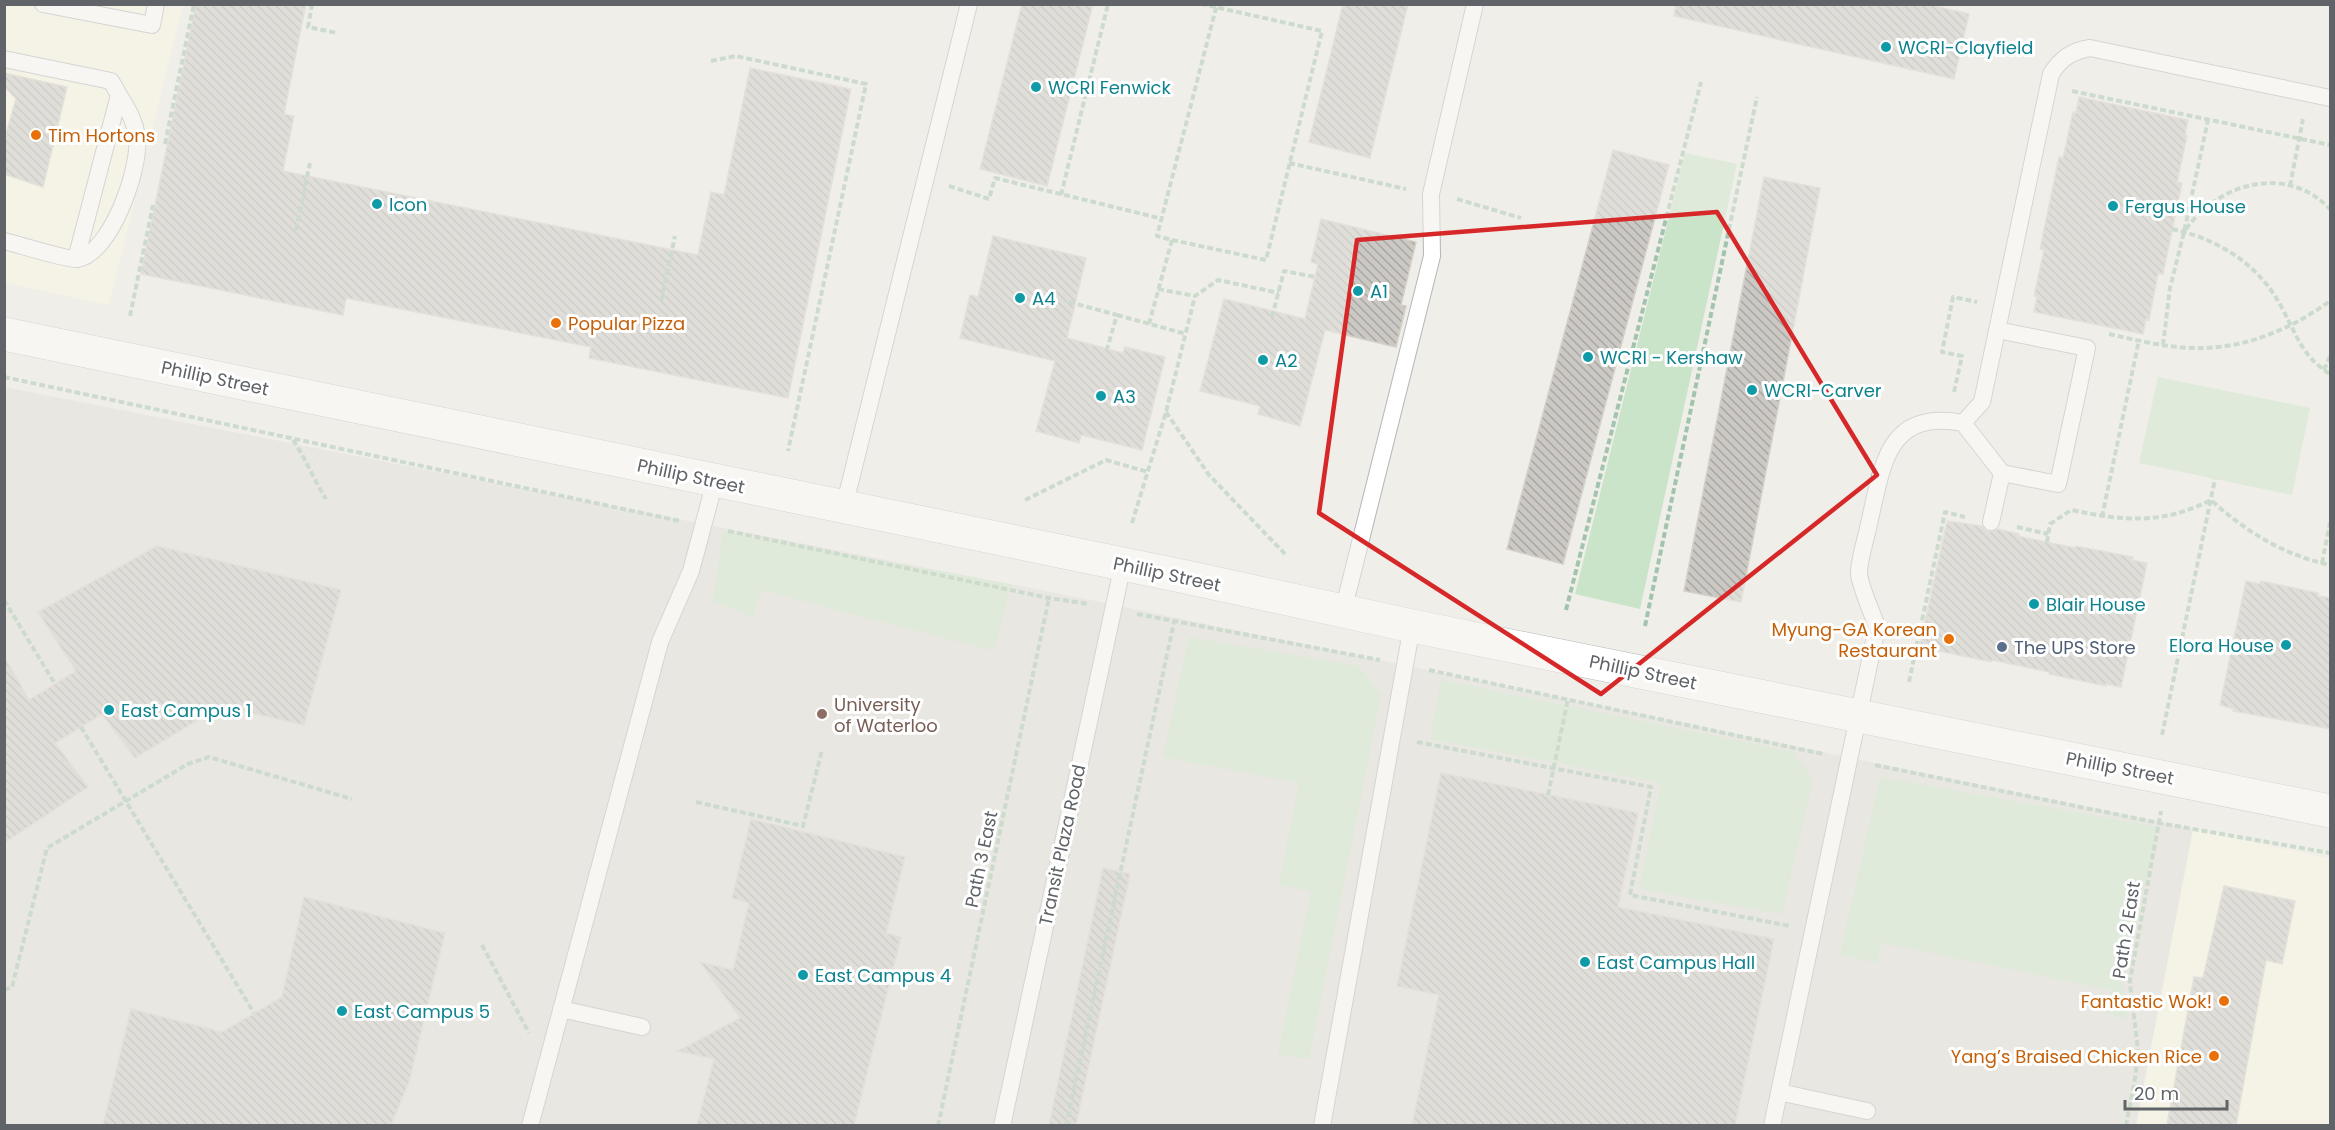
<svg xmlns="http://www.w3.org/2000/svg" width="2335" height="1130" font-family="Poppins,sans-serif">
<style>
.commercial{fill:#fbf5e3}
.education{fill:#e0ddd7}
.green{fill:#c9e4c8}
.building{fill:url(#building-back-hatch);stroke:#d4d0c7;stroke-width:1.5}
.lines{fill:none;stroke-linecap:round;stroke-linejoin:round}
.lane-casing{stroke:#b3b5b9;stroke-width:18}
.secondary-casing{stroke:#b5b7bb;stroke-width:34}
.path{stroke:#a2c4ac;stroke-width:4;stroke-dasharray:6 3;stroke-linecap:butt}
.lane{stroke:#fff;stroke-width:16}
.secondary{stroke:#fff;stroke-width:33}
.marked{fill:none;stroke:#d62828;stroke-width:4.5;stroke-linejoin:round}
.culture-dot{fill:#0f9aa8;stroke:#fff;stroke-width:2}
.food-dot{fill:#e8710a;stroke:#fff;stroke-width:2}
.service-dot{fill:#5c6f8a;stroke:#fff;stroke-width:2}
.education-dot{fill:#8d6e63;stroke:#fff;stroke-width:2}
.labels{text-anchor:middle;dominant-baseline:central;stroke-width:6;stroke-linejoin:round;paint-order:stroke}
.culture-label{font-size:18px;fill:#0d838f;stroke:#fff;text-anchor:start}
.food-label{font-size:18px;fill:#c56008;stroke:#fff;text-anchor:end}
.street-label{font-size:18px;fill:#606367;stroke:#fff}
.service-label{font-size:18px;fill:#4e5e75;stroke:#fff;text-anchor:start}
.education-label{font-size:18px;fill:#785e54;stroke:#fff;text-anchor:start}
</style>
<defs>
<pattern id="building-back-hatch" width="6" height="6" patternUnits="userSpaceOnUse" patternTransform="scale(1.5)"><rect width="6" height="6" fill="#ccc9c5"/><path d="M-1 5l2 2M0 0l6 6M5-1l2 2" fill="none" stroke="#a9a7a4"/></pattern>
</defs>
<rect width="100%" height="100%" fill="#f0eee9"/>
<path class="commercial" d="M 5,5 L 183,5 L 109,305 L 5,283 Z
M 2193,829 L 2330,859 L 2330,1125 L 2136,1126 Z"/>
<path class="education" d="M 4,387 L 1086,599 L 2193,829 L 2136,1125 L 5,1125 Z"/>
<path class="green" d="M 1685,153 L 1737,164 L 1640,609 L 1575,594 Z
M 2158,377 L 2310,408 L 2292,495 L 2139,463 Z
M 723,532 L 1011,584 L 994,651 L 761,590 L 753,617 L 713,601 Z
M 1189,637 L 1359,666 L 1381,695 L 1309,1059 L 1278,1055 L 1311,891 L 1279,885 L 1299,783 L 1163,757 Z
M 1441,680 L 1794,752 L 1813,780 L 1782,914 L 1639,889 L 1661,783 L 1430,739 Z
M 1880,777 L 2158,827 L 2122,983 L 2128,1019 L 2106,1013 L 2111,990 L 1882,943 L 1877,963 L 1840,955 Z"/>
<path class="building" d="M 196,4 L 306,4 L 284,114 L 294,116 L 283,171 L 698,255 L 711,192 L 724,195 L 750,68 L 851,89 L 788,398 L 589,358 L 591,347 L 346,298 L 343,315 L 141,274 Z
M 1022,4 L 1093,4 L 1047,186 L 980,169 Z
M 1343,4 L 1408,4 L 1370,158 L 1309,142 Z
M 1676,4 L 1926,4 L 1969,14 L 1954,79 L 1674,16 Z
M 4,73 L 67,87 L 43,187 L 4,174 L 4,141 L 16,99 L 4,86 Z
M 2079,97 L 2188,120 L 2185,135 L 2187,136 L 2177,182 L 2182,183 L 2163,274 L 2158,274 L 2149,320 L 2146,319 L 2143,334 L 2034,312 L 2037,297 L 2034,296 L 2044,250 L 2040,249 L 2059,157 L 2063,158 L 2073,112 L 2076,113 Z
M 1613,150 L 1669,165 L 1563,564 L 1507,549 Z
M 1764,177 L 1820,188 L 1741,602 L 1684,591 Z
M 1321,219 L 1416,242 L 1401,305 L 1406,306 L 1396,347 L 1325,330 L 1300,426 L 1258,414 L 1260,406 L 1200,391 L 1224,299 L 1305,319 L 1318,264 L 1311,262 Z
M 993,236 L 1086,258 L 1067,338 L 1123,353 L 1125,347 L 1165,357 L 1142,450 L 1081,435 L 1079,443 L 1036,431 L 1055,361 L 960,338 L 970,295 L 978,297 Z
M 1947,521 L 1981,526 L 1989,532 L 1998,529 L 2019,534 L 2018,536 L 2075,548 L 2076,546 L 2133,557 L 2132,560 L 2147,563 L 2121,687 L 2106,684 L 2106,686 L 2049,674 L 2049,672 L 1992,660 L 1991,662 L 1934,650 L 1935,648 L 1920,645 Z
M 157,546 L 341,590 L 304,725 L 221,706 L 135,758 L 102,714 L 55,743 L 88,787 L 4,843 L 4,656 L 29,700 L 76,671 L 38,612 Z
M 2246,581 L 2260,584 L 2261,581 L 2318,593 L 2318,596 L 2331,598 L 2331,729 L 2233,711 L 2234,709 L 2220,705 Z
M 1441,773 L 1638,813 L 1618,907 L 1774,939 L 1735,1125 L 1412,1125 L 1439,995 L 1397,986 Z
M 751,819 L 905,857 L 886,933 L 901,937 L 854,1125 L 697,1125 L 714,1059 L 678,1051 L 740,1018 L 700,962 L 733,970 L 749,903 L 732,898 Z
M 1103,868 L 1130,874 L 1076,1125 L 1049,1125 Z
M 2224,886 L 2295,901 L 2282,964 L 2266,960 L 2236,1125 L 2167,1125 L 2194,977 L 2203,978 Z
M 304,897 L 445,933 L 409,1082 L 391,1125 L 103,1125 L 131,1009 L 222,1032 L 282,997 Z"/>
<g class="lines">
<g class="lane-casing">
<path id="lane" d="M 43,4 L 152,25 L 156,4
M 4,59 L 111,81 L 119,95
M 4,241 C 17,244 67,260 77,259 C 111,254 141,167 137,137 C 135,121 127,108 119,95 L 76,259
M 1963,423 L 1982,402 L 2051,74 C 2061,58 2072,51 2090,48 L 2330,98
M 844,507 L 969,4
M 1991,522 L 2002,473
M 1343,611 L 1432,256 L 1431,194 L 1475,4
M 561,1009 L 642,1027
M 1779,1092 L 1867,1111
M 530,1126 L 660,642 L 691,571 L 715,481
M 1002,1126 L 1123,564
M 1322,1126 L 1412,626
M 1772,1126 L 1877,627 C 1872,612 1861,589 1859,574 C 1858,562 1868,532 1870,519 C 1883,463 1888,409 1963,423 L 2002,473 L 2058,484 L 2087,348 L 1997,330"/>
</g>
<g class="secondary-casing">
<path id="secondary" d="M 4,334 L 1186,577 L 1412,626 L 2330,811"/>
</g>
<path class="path" d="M 312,4 L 308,27 L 337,33
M 711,61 L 736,56 L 866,84 L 788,451
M 2072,91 L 2330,145
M 165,144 L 194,4
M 1289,163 L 1406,189
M 949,186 L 989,199 L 995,178 L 1163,219
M 2290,186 L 2303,119
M 1061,195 L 1108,4
M 1457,199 L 1521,218
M 2172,229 C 2218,239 2259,264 2282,308 C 2297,336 2302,356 2330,374
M 2186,229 C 2220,182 2287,164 2330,209
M 296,230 L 310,163
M 1172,240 L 1266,260 L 1322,31 L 1202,4
M 1158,289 L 1195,296
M 661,301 L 675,236
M 1069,302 L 1117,315 L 1107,349
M 1117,315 L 1186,334
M 130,316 L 153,205
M 1272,317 L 1284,271 L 1315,277
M 1149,324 L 1172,240 L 1157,236 L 1217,4
M 2109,334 C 2136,340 2164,347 2192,348 C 2242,350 2290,330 2330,301
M 2163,345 L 2170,288 L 2184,232 L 2208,120
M 2324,370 L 2330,356
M 4,377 L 680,521
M 1954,392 L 1962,356 L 1942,352 L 1953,297 L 1977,302
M 1166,412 L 1209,475 L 1286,555
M 293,440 C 306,459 314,480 326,499
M 1025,500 L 1106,460 L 1148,472
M 2102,517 L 2139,340
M 1132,523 L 1166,412 L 1195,296 L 1218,280 L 1279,293
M 2017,527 L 2048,534
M 728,531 L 1049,598 L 1089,604
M 2047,542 L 2050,524 L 2071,510 C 2125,521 2161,525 2211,500 C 2246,532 2284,555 2330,565
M 2322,563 L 2330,523
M 4,600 L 55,684
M 1566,610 L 1701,82
M 1137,614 L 1380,660
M 1645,626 L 1757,97
M 1429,670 L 1823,754
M 1909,682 L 1945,512 L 1965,517
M 81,727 L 254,1013
M 2162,735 L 2215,479
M 1417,742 L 1651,787 L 1630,895 L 1790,926
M 1875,765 L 2159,823 L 2330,853
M 1548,795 L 1568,699
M 696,802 L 803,826 L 822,750
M 482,945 L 529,1033
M 4,990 L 12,987 L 47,848 L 188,764 L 209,757 L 352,799
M 938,1126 L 1049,598
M 1066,1126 L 1174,622
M 2126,1126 C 2131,1098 2139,1069 2137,1041 C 2135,1021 2131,1001 2130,980 L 2161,811"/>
<use href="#lane" class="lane"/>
<use href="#secondary" class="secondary"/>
</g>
<path d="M0 0H2335V1130H0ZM 1717,212 L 1877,475 L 1601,694 L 1319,513 L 1357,240 Z" fill="#f0eee9" fill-opacity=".55" fill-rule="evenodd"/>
<path class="marked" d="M 1717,212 L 1877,475 L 1601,694 L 1319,513 L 1357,240 Z"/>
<g class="culture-dot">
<circle cx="1886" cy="47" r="6"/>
<circle cx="1036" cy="87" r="6"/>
<circle cx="377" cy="204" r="6"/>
<circle cx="2113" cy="206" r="6"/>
<circle cx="1358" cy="291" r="6"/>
<circle cx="1020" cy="298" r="6"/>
<circle cx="1588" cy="357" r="6"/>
<circle cx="1263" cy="360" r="6"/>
<circle cx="1752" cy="390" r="6"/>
<circle cx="1101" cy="396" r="6"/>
<circle cx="2034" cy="604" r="6"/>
<circle cx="2286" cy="645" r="6"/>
<circle cx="109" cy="710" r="6"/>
<circle cx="1585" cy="962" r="6"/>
<circle cx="803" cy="975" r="6"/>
<circle cx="342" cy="1011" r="6"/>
</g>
<g class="food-dot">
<circle cx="36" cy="135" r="6"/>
<circle cx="556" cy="323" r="6"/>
<circle cx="1949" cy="639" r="6"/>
<circle cx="2224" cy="1001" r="6"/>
<circle cx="2214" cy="1056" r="6"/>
</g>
<circle class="service-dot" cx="2002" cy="647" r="6"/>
<circle class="education-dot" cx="822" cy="714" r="6"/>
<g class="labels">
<g class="culture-label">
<text x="1898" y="47">WCRI-Clayfield</text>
<text x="1048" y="87">WCRI Fenwick</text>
<text x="389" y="204">Icon</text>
<text x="2125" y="206">Fergus House</text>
<text x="1370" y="291">A1</text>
<text x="1032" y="298">A4</text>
<text x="1600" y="357">WCRI - Kershaw</text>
<text x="1275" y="360">A2</text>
<text x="1764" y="390">WCRI-Carver</text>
<text x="1113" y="396">A3</text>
<text x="2046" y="604">Blair House</text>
<text x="2274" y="645" text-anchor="end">Elora House</text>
<text x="121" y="710">East Campus 1</text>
<text x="1597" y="962">East Campus Hall</text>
<text x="815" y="975">East Campus 4</text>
<text x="354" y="1011">East Campus 5</text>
</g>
<g class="food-label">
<text x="48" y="135" text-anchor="start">Tim Hortons</text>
<text x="568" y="323" text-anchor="start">Popular Pizza</text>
<text x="1937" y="629">Myung-GA Korean<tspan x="1937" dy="21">Restaurant</tspan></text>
<text x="2212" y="1001">Fantastic Wok!</text>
<text x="2202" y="1056">Yang’s Braised Chicken Rice</text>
</g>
<g class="street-label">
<text transform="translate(215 378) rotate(12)">Phillip Street</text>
<text transform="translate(691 476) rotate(12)">Phillip Street</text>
<text transform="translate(1167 574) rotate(12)">Phillip Street</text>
<text transform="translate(1643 672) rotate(12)">Phillip Street</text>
<text transform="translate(2120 768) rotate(11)">Phillip Street</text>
<text transform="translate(1062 845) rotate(-78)">Transit Plaza Road</text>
<text transform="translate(981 859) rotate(-78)">Path 3 East</text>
<text transform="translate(2126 930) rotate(-81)">Path 2 East</text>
</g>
<g class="service-label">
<text x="2014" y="647">The UPS Store</text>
</g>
<g class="education-label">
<text x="834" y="704">University<tspan x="834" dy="21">of Waterloo</tspan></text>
</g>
</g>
<rect width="2335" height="1130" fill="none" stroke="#606367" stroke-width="12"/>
<path d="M2125 1100v9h102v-9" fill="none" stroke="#606367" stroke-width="3"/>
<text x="2134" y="1100" font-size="18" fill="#606367" stroke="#ffffff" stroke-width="4.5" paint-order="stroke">20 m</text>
</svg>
